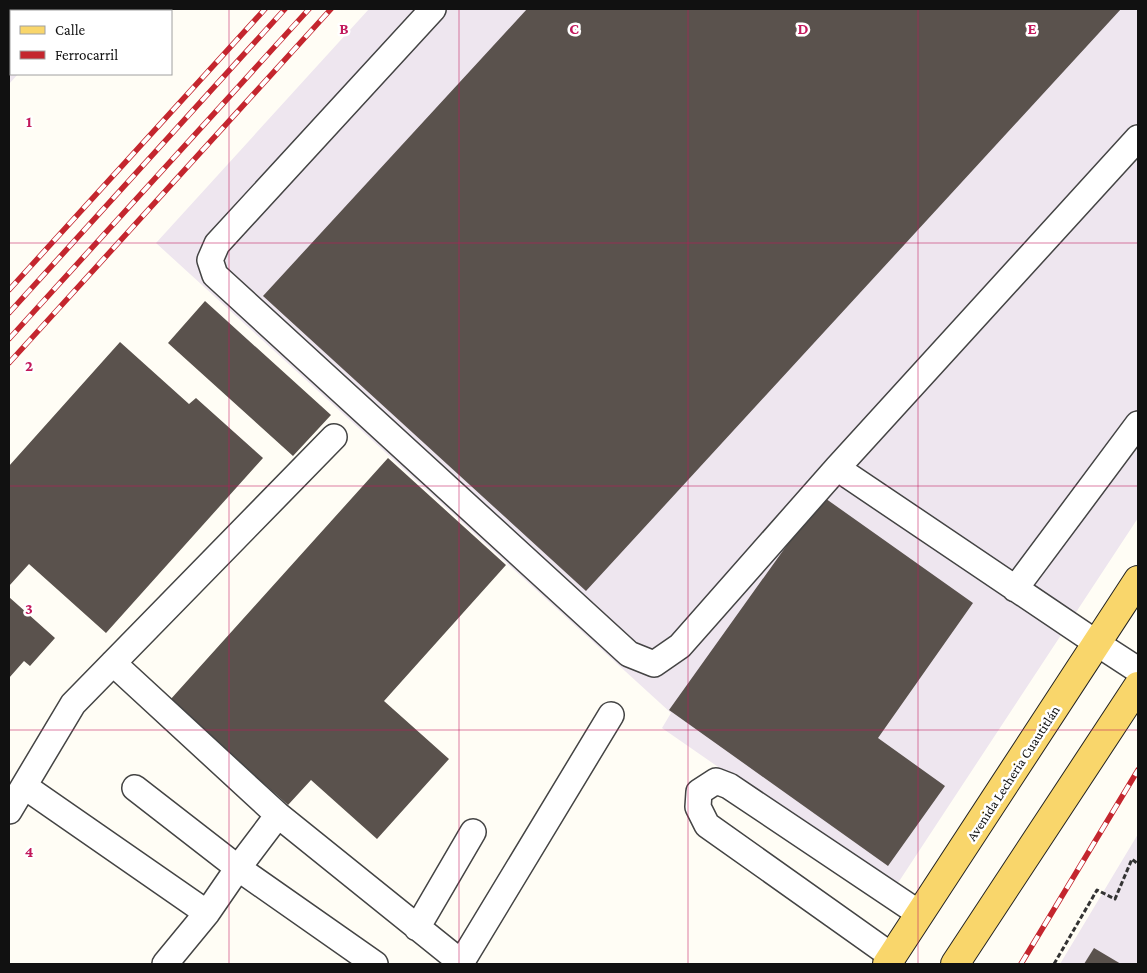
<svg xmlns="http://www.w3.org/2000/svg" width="1147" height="973" font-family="'Crimson Pro',serif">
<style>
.industrial{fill:#eee6ef}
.building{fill:#5a524d}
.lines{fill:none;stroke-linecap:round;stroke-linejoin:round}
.minor-casing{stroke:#444;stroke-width:28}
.major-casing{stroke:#222;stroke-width:30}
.path{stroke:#333;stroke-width:3;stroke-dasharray:5 2.5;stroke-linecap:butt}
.minor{stroke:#fff;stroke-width:25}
.major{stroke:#f9d66b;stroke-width:28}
.rail-casing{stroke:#c4262e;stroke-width:5.5}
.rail{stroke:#fff;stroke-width:4;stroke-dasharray:11;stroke-linecap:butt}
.grid{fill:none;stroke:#c2185b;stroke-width:1;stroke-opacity:0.55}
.labels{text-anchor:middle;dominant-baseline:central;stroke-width:5;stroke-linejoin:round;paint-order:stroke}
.street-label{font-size:14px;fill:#111;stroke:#fff}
.grid-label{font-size:16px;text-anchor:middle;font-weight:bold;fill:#c2185b;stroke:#fff;stroke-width:5;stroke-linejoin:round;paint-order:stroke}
</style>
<rect width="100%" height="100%" fill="#fffdf5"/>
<path class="industrial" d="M 9,9 L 77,9 L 75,11 L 11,11 L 11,74 L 18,74 L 9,84 Z
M 369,9 L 1138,9 L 1138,518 L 894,889 L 662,728 L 671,713 L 156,243 Z
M 1138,834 L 1138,964 L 1060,964 Z"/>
<path class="building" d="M 527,9 L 1121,9 L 586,591 L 263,296 Z
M 205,301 L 331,415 L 293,456 L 168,343 Z
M 120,342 L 189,404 L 196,398 L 263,458 L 106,633 L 29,564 L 9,586 L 9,466 Z
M 388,458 L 506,565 L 384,701 L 449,759 L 377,839 L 311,780 L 288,805 L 170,700 Z
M 822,496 L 973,603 L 878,738 L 945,786 L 888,866 L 669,710 Z
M 9,597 L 55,638 L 30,666 L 24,661 L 9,678 Z
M 1094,948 L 1121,964 L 1084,964 Z"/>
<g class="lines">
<g class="minor-casing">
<path id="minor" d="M 433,9 L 217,244 L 210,260 L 215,275 L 629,654 L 654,664 L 680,646 L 837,468 L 1138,138
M 837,468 L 1098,644 L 1138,670
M 1015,589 L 1138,424
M 113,663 L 278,815
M 24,786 L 207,913
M 135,788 L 238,868 L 375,964
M 9,811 L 73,704 L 334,437
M 417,928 L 473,832
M 893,957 L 707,825 L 698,807 L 699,792 L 716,781 L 729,786 L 920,914
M 461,963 L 611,715
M 165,964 L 207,913 L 238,868 L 278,815 L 463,964"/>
</g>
<g class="major-casing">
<path id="major" d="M 887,964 L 1138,580
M 955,964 L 1138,686"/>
</g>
<path class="path" d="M 1054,964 L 1097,890 L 1115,899 L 1132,859 L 1138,864"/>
<use href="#minor" class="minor"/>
<use href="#major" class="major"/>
<g class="rail-casing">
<path id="rail" d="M 9,290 L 265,9
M 9,313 L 285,9
M 9,339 L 309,9
M 9,363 L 331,9
M 1021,964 L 1138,770"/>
</g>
<use href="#rail" class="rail"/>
</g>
<path class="grid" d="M 229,9 L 229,964M 459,9 L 459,964M 688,9 L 688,964M 918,9 L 918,964M 9,243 L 1138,243M 9,486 L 1138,486M 9,730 L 1138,730"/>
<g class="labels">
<g class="street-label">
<text transform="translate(1013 773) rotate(-57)">Avenida Lecheria Cuautitlán</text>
</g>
</g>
<g class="grid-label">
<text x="344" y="34">B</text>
<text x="574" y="34">C</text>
<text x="803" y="34">D</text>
<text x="1032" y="34">E</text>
<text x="29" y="127">1</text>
<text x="29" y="371">2</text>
<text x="29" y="614">3</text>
<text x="29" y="857">4</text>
</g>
<rect width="1147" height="973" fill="none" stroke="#111111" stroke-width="20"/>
<rect x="10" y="10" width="162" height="65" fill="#ffffff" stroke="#a0a0a0"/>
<rect x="20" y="26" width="25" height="8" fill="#f9d66b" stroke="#a0a0a0"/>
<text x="55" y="35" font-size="15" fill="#111111">Calle</text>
<rect x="20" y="51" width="25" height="8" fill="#c4262e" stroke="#a0a0a0"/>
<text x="55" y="60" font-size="15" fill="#111111">Ferrocarril</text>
</svg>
